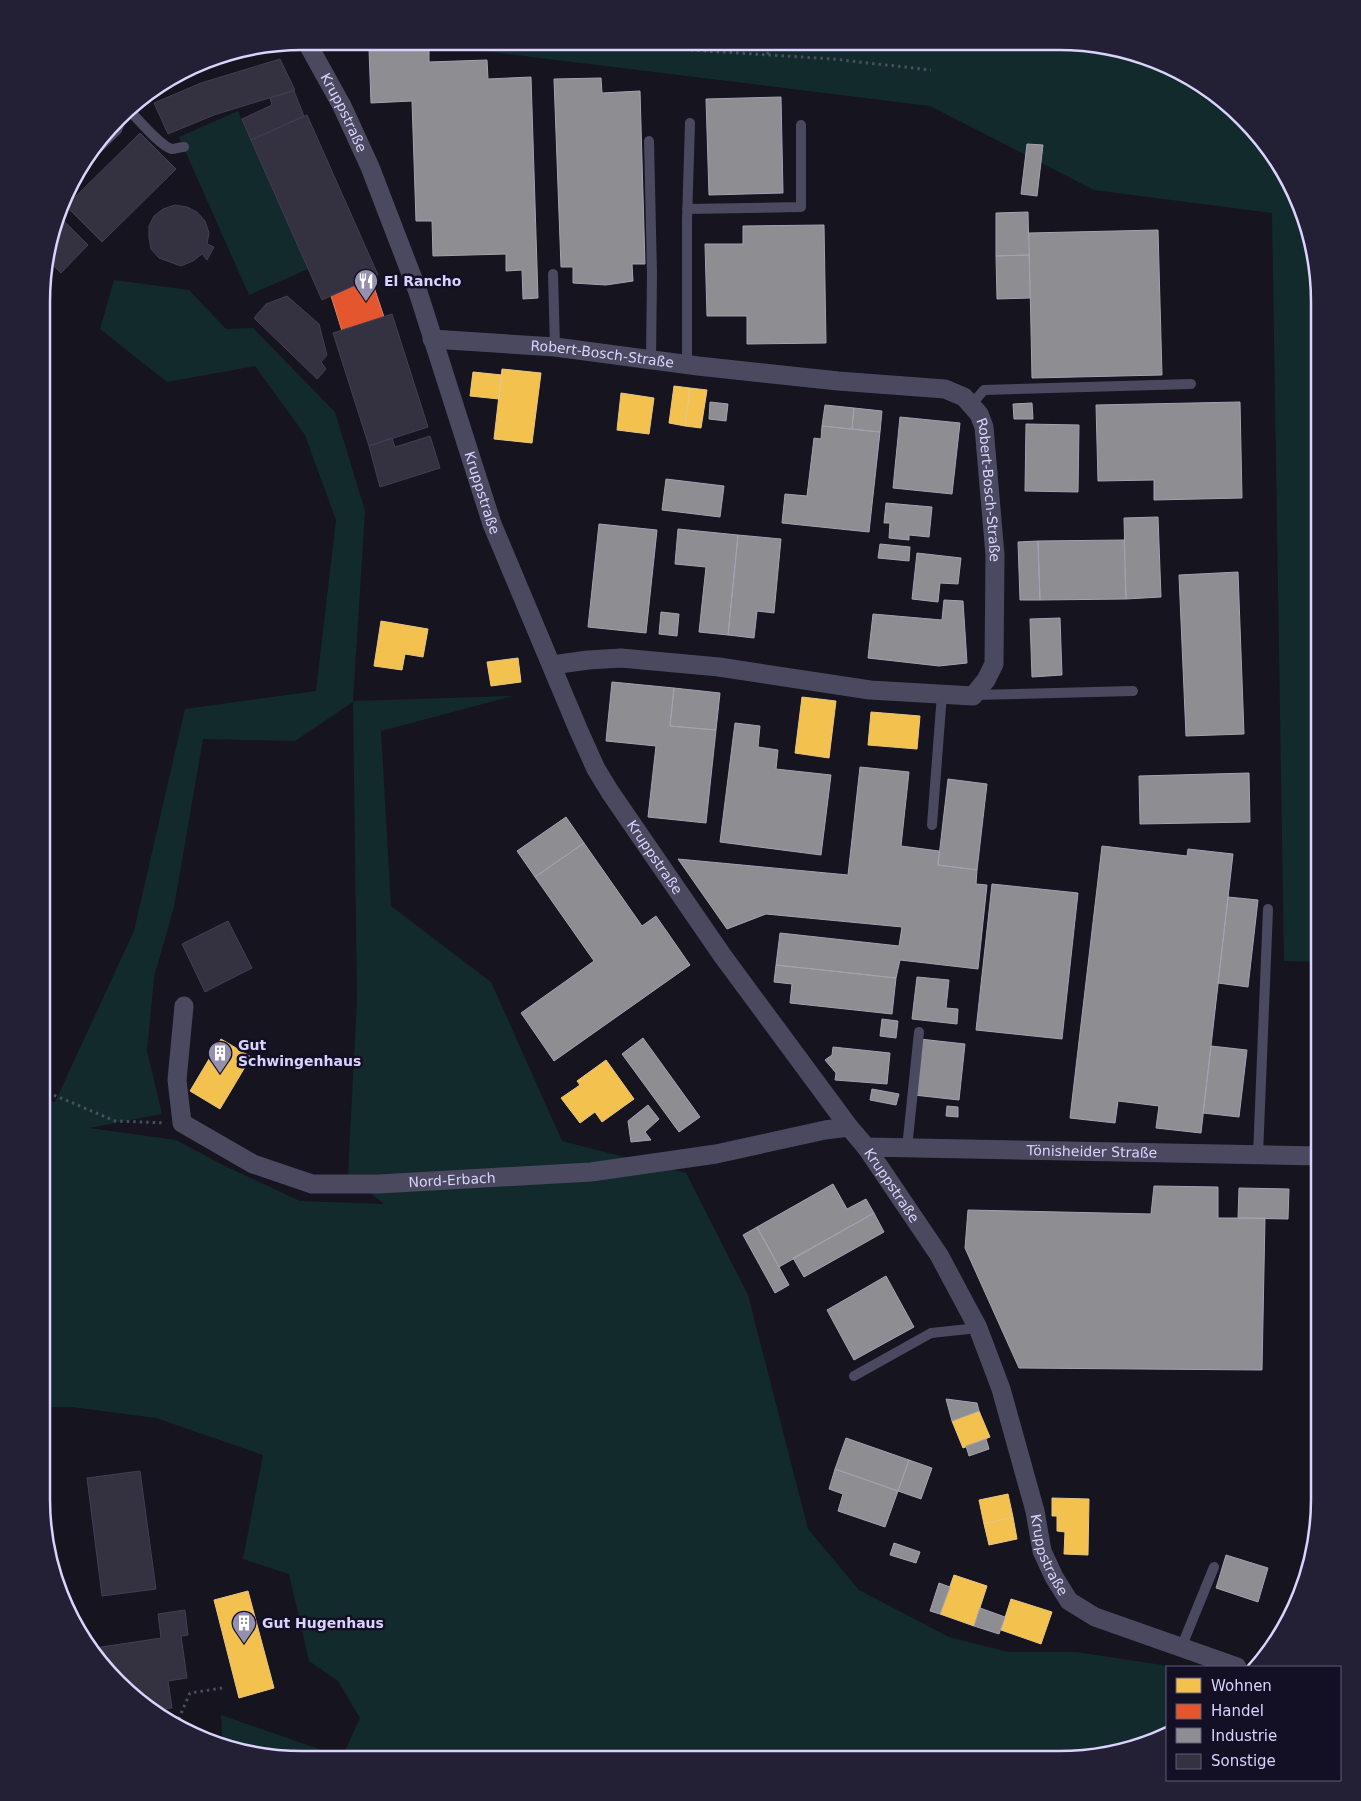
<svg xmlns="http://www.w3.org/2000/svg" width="1361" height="1801" font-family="'DejaVu Sans',sans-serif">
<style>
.green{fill:#132a2c;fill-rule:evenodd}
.homes{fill:#f2c14e;stroke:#eac683}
.shops{fill:#e4572e;stroke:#e17c6c}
.industry{fill:#8d8d92;stroke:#a4a2b2}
.building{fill:#343141;stroke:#433e53}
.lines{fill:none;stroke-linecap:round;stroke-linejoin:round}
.path{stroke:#45505f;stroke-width:3;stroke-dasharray:2.5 4;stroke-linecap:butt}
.lane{stroke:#4b4960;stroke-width:10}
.street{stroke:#4b4960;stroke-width:19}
.labels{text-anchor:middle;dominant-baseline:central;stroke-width:5;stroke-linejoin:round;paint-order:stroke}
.street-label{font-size:14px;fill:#d9d3fe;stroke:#130f24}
.poi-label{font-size:14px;font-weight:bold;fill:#d9d3fe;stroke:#130f24;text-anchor:start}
.rim{fill:none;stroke:#d9d3fe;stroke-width:2.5}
</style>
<rect width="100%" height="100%" fill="#16141f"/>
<path class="green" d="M 410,42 L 1093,44 L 1158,61 L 1217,95 L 1255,130 L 1293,187 L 1311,235 L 1320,302 L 1319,962 L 1284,961 L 1272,213 L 1094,190 L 930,106 Z
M 238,111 L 308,269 L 249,295 L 179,137 Z
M 114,280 L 189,290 L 226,329 L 253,328 L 335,412 L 365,511 L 353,701 L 513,696 L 381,731 L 391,906 L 491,982 L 562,1141 L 686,1173 L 748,1295 L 808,1529 L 859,1590 L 949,1637 L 1008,1652 L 1076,1652 L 1176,1667 L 1167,1667 L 1167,1733 L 1164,1736 L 1126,1751 L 1059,1760 L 268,1758 L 223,1747 L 221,1715 L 342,1757 L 360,1718 L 338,1681 L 309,1661 L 289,1574 L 243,1559 L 263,1455 L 156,1418 L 72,1407 L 41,1407 L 42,1098 L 55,1102 L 134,931 L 185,709 L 316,691 L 336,520 L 305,435 L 255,366 L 167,382 L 100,329 ZM 353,702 L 357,1000 L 348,1175 L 384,1204 L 300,1201 L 225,1166 L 176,1140 L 89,1128 L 162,1114 L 147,1051 L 154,977 L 174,907 L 203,739 L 295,741 Z"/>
<path class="homes" d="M 502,369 L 541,373 L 532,443 L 494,439 Z
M 473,372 L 502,375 L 499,399 L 470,396 Z
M 674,386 L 690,388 L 685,426 L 669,423 Z
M 690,388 L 707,390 L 701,428 L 685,426 Z
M 621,393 L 654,398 L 649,434 L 617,430 Z
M 381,621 L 428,629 L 423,657 L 405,654 L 402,670 L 374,666 Z
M 518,658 L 521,682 L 491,686 L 487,662 Z
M 802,697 L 836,701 L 829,758 L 795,753 Z
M 871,712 L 920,716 L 917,749 L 868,745 Z
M 221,1039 L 251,1057 L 220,1109 L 190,1091 Z
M 606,1060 L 634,1099 L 602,1122 L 595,1112 L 580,1123 L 561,1098 L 580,1085 L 577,1081 Z
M 979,1411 L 990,1437 L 963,1448 L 952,1421 Z
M 1008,1494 L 1013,1517 L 984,1524 L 979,1500 Z
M 1052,1498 L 1089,1499 L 1088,1555 L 1064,1554 L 1065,1532 L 1057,1531 L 1057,1516 L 1052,1516 Z
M 1013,1517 L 1017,1539 L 989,1545 L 984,1524 Z
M 954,1575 L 987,1586 L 974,1626 L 940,1614 Z
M 248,1591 L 274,1688 L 239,1698 L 214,1600 Z
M 1011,1599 L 1052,1612 L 1041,1644 L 1001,1630 Z"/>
<path class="shops" d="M 371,278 L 384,317 L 342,331 L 331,296 Z"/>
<path class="industry" d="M 429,46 L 429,62 L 487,60 L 488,79 L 531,77 L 538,298 L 523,299 L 522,270 L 506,271 L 506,254 L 433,256 L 432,221 L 416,221 L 412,101 L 371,103 L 369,49 Z
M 601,78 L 602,93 L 640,91 L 645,264 L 632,264 L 633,281 L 606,285 L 573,283 L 573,267 L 561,267 L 554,79 Z
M 781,97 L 783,193 L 709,195 L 706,99 Z
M 1027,144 L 1043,145 L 1037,196 L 1021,194 Z
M 1028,212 L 1029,255 L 996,256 L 996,213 Z
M 824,225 L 826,343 L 747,344 L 747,316 L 707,316 L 705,244 L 743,244 L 743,226 Z
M 1158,230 L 1162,375 L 1032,378 L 1029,233 Z
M 1029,255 L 1030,298 L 997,299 L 996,256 Z
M 710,402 L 728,404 L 726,421 L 709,419 Z
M 1240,402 L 1242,498 L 1154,500 L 1154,480 L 1098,481 L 1096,405 Z
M 1032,403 L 1033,419 L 1014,419 L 1013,404 Z
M 825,405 L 854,408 L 852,429 L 822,426 Z
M 854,408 L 882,411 L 880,432 L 852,429 Z
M 900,417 L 960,423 L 952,494 L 893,488 Z
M 1026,424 L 1079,425 L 1078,492 L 1025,491 Z
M 822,426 L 880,432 L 869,532 L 782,523 L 785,494 L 807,496 L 814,438 L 821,439 Z
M 666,479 L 724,486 L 720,517 L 662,510 Z
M 886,503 L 932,507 L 929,537 L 909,535 L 909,540 L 889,538 L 890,523 L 884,523 Z
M 1158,517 L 1161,597 L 1126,599 L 1124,518 Z
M 599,524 L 657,530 L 646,633 L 588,627 Z
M 678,529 L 738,535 L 728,635 L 699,632 L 706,567 L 675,564 Z
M 738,535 L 781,539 L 774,613 L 757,611 L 754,638 L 728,635 Z
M 1124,540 L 1126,599 L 1040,600 L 1038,541 Z
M 1038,541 L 1040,600 L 1020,600 L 1018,542 Z
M 880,544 L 910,547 L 909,561 L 878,558 Z
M 917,553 L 961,558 L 958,584 L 940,583 L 938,602 L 912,599 Z
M 1238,572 L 1244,734 L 1186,736 L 1179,575 Z
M 944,600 L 963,601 L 967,663 L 939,666 L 868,658 L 873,614 L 942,620 Z
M 661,612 L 679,614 L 677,636 L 659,634 Z
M 1060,618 L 1062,675 L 1032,677 L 1030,619 Z
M 612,682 L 674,688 L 670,726 L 716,730 L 706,823 L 648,817 L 656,746 L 606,741 Z
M 674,688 L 720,693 L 716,730 L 670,726 Z
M 735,723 L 760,726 L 758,747 L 778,750 L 776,769 L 831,775 L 821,855 L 720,842 Z
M 860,767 L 909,772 L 901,846 L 939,851 L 938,865 L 977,870 L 976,884 L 987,885 L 978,969 L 900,960 L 896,978 L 776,965 L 780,933 L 899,946 L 902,927 L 766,914 L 727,929 L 678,859 L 848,875 Z
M 1249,773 L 1250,822 L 1140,824 L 1139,776 Z
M 948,779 L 987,784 L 977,870 L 938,865 Z
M 566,817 L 584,843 L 535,877 L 517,851 Z
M 584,843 L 642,926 L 656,916 L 690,965 L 554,1061 L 521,1013 L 594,961 L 535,877 Z
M 1102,846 L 1187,856 L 1188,849 L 1233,854 L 1201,1133 L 1156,1128 L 1159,1106 L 1118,1101 L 1115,1123 L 1070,1118 Z
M 992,884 L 1078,893 L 1062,1039 L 976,1030 Z
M 1228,897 L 1258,900 L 1248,987 L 1218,983 Z
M 776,965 L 896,978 L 892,1014 L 790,1003 L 792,984 L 774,982 Z
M 917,977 L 949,980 L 946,1008 L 958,1009 L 957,1024 L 912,1019 Z
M 882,1019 L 898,1021 L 896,1038 L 880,1036 Z
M 643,1038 L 700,1117 L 679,1132 L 622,1054 Z
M 920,1039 L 965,1044 L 959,1100 L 914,1095 Z
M 1211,1046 L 1247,1050 L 1239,1117 L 1203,1113 Z
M 833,1047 L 890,1053 L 887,1084 L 835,1080 L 836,1073 L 825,1060 L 832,1055 Z
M 872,1089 L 899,1094 L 896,1105 L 870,1100 Z
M 648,1105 L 659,1119 L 645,1132 L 651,1140 L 631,1142 L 628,1121 Z
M 947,1106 L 958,1107 L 958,1117 L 946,1116 Z
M 833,1184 L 847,1209 L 866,1199 L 874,1213 L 779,1267 L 757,1227 Z
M 1154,1186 L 1218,1187 L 1218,1218 L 1265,1218 L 1262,1370 L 1019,1368 L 965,1248 L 968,1210 L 1151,1214 Z
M 1239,1188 L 1289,1189 L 1288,1219 L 1238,1218 Z
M 874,1213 L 884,1232 L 804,1277 L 793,1258 Z
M 757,1227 L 789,1285 L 775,1293 L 743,1235 Z
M 886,1276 L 914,1327 L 854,1360 L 827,1310 Z
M 946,1399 L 977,1403 L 979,1411 L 952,1421 Z
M 846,1438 L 909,1460 L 898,1491 L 835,1469 Z
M 986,1439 L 989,1449 L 969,1456 L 966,1446 Z
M 909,1460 L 932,1468 L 921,1499 L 898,1491 Z
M 835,1469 L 898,1491 L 885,1527 L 838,1511 L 843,1494 L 829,1489 Z
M 894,1543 L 920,1552 L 916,1563 L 890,1555 Z
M 1226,1555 L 1268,1568 L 1258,1602 L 1216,1588 Z
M 939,1583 L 950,1587 L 940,1614 L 930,1611 Z
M 980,1608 L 1005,1617 L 999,1634 L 974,1626 Z"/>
<path class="building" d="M 280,59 L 295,90 L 214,115 L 168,134 L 154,103 L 201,83 Z
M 294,91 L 304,116 L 251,140 L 242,119 L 272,105 L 270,98 Z
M 307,115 L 378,275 L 322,300 L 251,140 Z
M 140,133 L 176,169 L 102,242 L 66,206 Z
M 175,205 L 187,207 L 197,212 L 205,221 L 209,233 L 207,244 L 214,247 L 207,260 L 202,254 L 193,261 L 181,266 L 159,258 L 151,249 L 149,238 L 149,226 L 154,216 L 163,209 Z
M 61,218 L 88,245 L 61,273 L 47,259 Z
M 287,296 L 319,324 L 327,355 L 321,362 L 326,369 L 317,379 L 254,318 L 266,304 Z
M 392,314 L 428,427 L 369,446 L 333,333 Z
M 430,436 L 440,468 L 380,487 L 369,446 L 392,438 L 395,447 Z
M 228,921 L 252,968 L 205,992 L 182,944 Z
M 140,1471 L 156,1589 L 102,1596 L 87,1478 Z
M 185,1610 L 188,1635 L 181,1636 L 187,1678 L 168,1681 L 172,1708 L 152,1711 L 125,1688 L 123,1675 L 113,1677 L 106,1671 L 96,1656 L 95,1648 L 161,1638 L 158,1614 Z"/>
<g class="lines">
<path class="path" d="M 646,42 L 675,49 L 833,59 L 931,70
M 767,54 L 779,43
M 42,1090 L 115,1121 L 165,1123
M 176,1725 L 190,1693 L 222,1688"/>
<path class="lane" d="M 128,109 C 137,118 161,147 172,149 C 175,149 180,147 184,147
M 649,141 L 652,274 L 651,360
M 88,158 L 117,130 L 123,115
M 687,209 L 801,207 L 801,125
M 553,274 L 555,347
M 687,365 L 687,220 L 690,123
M 971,405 L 984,390 L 1191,384
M 974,695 L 1133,691
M 932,825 L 942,694
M 907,1148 L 919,1032
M 1258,1155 L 1268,909
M 854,1376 L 931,1333 L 978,1328
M 1181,1648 L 1214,1567"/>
<g class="street">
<path id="s1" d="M 306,41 L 342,106 L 370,167 L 418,292 L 492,524 L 578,729 L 596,769 L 610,792 L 722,955 L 849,1127 L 866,1147 L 939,1255 L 978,1328 L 1001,1389 L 1035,1511 L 1042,1551 L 1054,1577 L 1069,1601 L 1095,1617 L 1237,1667"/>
<path id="s2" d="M 432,339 L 555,347 L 698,366 L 838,381 L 945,389 L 964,397 L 979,414 L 984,427 L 995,555 L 994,664 L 986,680 L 973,696 L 870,690 L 719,667 L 621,658 L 588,660 L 552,665"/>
<path id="s3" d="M 184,1006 L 177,1080 L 182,1123 L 253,1164 L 312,1184 L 379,1184 L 591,1172 L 716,1154 L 825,1130 L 849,1127"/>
<path id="s4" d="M 866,1147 L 1319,1156"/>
</g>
</g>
<defs>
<g id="restaurant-pin" transform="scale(1.25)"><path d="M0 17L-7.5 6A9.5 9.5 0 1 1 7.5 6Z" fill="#9590b0" stroke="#130f24"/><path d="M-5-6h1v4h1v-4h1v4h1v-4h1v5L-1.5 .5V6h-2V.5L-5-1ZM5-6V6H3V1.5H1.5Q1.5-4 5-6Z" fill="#fff"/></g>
<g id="building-pin" transform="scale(1.25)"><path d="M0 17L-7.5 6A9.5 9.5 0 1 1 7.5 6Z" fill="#9590b0" stroke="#130f24"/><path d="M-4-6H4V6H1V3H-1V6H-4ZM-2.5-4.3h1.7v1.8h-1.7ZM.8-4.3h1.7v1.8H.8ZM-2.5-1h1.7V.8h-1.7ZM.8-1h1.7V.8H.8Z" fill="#fff"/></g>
</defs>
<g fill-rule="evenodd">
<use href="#restaurant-pin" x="366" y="281"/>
<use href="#building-pin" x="220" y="1053"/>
<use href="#building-pin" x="244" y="1623"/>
</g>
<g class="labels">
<g class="street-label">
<text stroke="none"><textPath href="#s1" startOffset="81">Kruppstraße</textPath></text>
<text stroke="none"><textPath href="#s2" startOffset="171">Robert-Bosch-Straße</textPath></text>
<text stroke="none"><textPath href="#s2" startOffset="636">Robert-Bosch-Straße</textPath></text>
<text stroke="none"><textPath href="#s1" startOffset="486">Kruppstraße</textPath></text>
<text stroke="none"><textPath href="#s1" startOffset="891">Kruppstraße</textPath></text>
<text stroke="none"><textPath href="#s4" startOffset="226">Tönisheider Straße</textPath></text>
<text stroke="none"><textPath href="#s3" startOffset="402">Nord-Erbach</textPath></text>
<text stroke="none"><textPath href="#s1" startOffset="1296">Kruppstraße</textPath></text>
<text stroke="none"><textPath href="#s1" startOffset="1701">Kruppstraße</textPath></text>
</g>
<g class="poi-label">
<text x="384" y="281">El Rancho</text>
<text x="238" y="1045">Gut<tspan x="238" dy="16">Schwingenhaus</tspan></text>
<text x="262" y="1623">Gut Hugenhaus</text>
</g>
</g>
<path d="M0 0H1361V1801H0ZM302 50H1059A252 252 0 0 1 1311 302V1499A252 252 0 0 1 1059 1751H302A252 252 0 0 1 50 1499V302A252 252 0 0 1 302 50Z" fill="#231f35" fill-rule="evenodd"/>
<path class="rim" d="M302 50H1059A252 252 0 0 1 1311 302V1499A252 252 0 0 1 1059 1751H302A252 252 0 0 1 50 1499V302A252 252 0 0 1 302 50Z"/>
<rect x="1166" y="1666" width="175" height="115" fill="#130f24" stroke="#625d7b"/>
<rect x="1176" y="1678" width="25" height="15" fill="#f2c14e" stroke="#625d7b"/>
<text x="1211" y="1691" font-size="15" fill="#d9d3fe">Wohnen</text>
<rect x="1176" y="1704" width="25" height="15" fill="#e4572e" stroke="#625d7b"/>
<text x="1211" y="1716" font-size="15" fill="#d9d3fe">Handel</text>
<rect x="1176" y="1728" width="25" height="15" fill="#8d8d92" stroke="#625d7b"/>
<text x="1211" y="1741" font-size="15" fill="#d9d3fe">Industrie</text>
<rect x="1176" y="1754" width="25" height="15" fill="#343141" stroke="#625d7b"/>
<text x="1211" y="1766" font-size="15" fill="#d9d3fe">Sonstige</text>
</svg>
